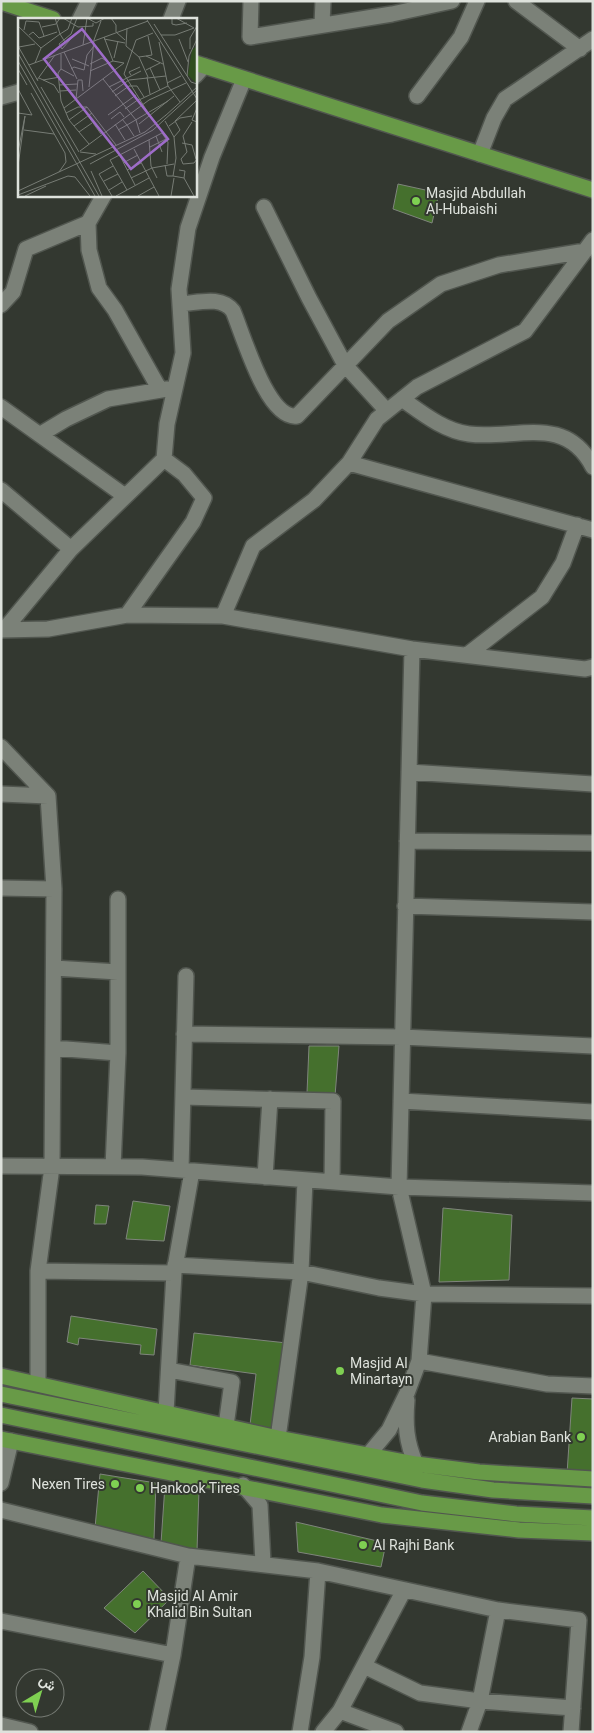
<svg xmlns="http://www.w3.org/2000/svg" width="594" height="1733" font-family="Roboto,Vazirmatn,sans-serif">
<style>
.building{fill:#45702d;stroke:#7f857c}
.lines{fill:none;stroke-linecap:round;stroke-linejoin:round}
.minor-casing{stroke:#51564f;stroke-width:18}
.major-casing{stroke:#51564f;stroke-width:18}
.minor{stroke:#7b8178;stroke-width:15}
.major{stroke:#689a47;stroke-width:15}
.poi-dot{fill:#7fd052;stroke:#333830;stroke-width:2}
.labels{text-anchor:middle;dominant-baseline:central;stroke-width:4;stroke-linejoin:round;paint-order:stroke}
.poi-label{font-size:14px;fill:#dee2dc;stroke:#333830;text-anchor:start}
.inset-road{fill:none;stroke:#777c75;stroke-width:1}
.view{fill:#9e6cc9;fill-opacity:0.15;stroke:#9e6cc9;stroke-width:2.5}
.inset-edge{fill:none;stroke:#dee2dc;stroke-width:2.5}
</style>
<rect width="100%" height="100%" fill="#333830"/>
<path class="building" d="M 398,184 L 439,193 L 432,223 L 393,209 Z
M 309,1046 L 339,1046 L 335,1096 L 307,1093 Z
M 133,1201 L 170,1206 L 164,1241 L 126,1239 Z
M 96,1205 L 109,1206 L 106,1224 L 94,1224 Z
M 443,1208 L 512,1215 L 509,1280 L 439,1282 Z
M 71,1316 L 157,1329 L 154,1355 L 140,1354 L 141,1345 L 79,1338 L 78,1345 L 67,1342 Z
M 194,1333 L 287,1343 L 276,1430 L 250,1425 L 256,1374 L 190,1365 Z
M 572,1398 L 593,1399 L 593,1475 L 567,1474 Z
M 100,1474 L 156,1483 L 154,1539 L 95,1528 Z
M 165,1485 L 199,1490 L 197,1551 L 161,1543 Z
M 296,1522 L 386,1543 L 381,1567 L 298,1552 Z
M 143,1571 L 170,1599 L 135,1633 L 104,1608 Z"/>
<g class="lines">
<g class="minor-casing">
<path id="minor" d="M 251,1 L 250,37 L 392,14 L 452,1
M 516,1 L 580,49
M 80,19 L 89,1
M 171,19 L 178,1
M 322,24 L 323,1
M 195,76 L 204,66
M 417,96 L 461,37 L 477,1
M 1,97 L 19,92
M 480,154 L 494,118 L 505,99 L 593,39
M 104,195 L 88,223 L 89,250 L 99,288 L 115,310 L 160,390
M 264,207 L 309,298 L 345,365 L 387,411
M 180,304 C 198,303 221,295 233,311 C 243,334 267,420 297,416 L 388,321 L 441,284 L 499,265 L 585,251
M 1,305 L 13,292 L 26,249 L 88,223
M 402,399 C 422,413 444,431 469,434 C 515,440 565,413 593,467
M 1,407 L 125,496
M 41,434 L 66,419 L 108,399 L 167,389
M 164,459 L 167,424 L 183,353 L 179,289 L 188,228 L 212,157 L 244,79
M 349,463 L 593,530
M 1,490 L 71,549
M 223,616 L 253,546 L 314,500 L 349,463 L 377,419 L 417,387 L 525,331 L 593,240
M 1,630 L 48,629 L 127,615 L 223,616 L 412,649 L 585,669 L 593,667
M 4,630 L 71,549 L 164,459 L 184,474 L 204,498 L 193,522 L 127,615
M 467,655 L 542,597 L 563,563 L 577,525
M 1,747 L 48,796
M 409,772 L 593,784
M 1,794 L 48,796 L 54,889 L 52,1167 L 38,1271 L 38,1383
M 407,841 L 593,843
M 1,888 L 54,889
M 118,899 L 118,1053
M 405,906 L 593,912
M 54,968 L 118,972
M 184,1034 L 402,1037 L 593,1046
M 53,1048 L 118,1053 L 113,1167
M 183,1097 L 333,1101 L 332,1182
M 401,1101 L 593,1112
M 1,1166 L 142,1167 L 399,1187 L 593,1193
M 181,1170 L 186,976
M 265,1177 L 270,1099
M 305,1180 L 301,1272 L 379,1288 L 424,1294 L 593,1296
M 175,1265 L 301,1272 L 278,1438
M 38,1271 L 174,1273
M 419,1361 L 547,1384 L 593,1386
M 169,1370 L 232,1382 L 226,1426
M 407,1400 C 405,1424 406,1442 416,1464
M 166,1412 L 174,1273 L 192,1171
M 369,1454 L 389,1430 L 407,1393 L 419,1361 L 424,1294 L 399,1187 L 412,649
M 1,1483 L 11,1441
M 243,1485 L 260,1505 L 263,1563
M 1,1510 L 188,1556 L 318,1571 L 498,1610 L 579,1620 L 571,1732
M 1,1621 L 173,1655
M 364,1666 L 420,1693 L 480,1701 L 573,1708
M 340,1711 L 396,1732
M 1,1725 L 30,1732
M 157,1732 L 173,1655 L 188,1556
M 300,1732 L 312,1657 L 318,1571
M 323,1732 L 340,1711 L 404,1590
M 469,1732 L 480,1701 L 498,1610"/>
</g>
<g class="major-casing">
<path id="major" d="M 1,2 L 53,19
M 195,63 L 593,190
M 1,1376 L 278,1438 L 416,1464 L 479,1472 L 593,1479
M 1,1394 L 422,1480 L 493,1490 L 593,1496
M 1,1415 L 422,1503 L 516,1514 L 593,1518
M 1,1439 L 382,1515 L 519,1530 L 593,1533"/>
</g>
<use href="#minor" class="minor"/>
<use href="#major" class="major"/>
</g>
<g class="poi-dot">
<circle cx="416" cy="201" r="5"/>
<circle cx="340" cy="1371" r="5"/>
<circle cx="581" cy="1437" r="5"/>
<circle cx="115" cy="1484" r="5"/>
<circle cx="140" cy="1488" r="5"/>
<circle cx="363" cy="1545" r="5"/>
<circle cx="137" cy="1604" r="5"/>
</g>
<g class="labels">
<g class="poi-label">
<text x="426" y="193">Masjid Abdullah<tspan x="426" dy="16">Al-Hubaishi</tspan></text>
<text x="350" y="1363">Masjid Al<tspan x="350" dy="16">Minartayn</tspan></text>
<text x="571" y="1437" text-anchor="end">Arabian Bank</text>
<text x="105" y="1484" text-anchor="end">Nexen Tires</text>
<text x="150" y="1488">Hankook Tires</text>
<text x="373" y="1545">Al Rajhi Bank</text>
<text x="147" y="1596">Masjid Al Amir<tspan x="147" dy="16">Khalid Bin Sultan</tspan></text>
</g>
</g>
<g transform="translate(18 18)">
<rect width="179" height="179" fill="#333830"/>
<path d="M 179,28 L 179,65 L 178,65 L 170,57 L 174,32 Z" fill="#2f4d1f"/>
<path class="inset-road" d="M 37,0 L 42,16 L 50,11 L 54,0M 45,0 L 60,9 L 75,8 L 75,5M 69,0 L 78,5 L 87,0M 93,0 L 98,7 L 98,14 L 107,22M 154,0 L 154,6 L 158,7 L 169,5M 158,0 L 176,10M 129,2 L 179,81M 136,6 L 173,64 L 179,66M 0,8 L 23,30M 24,9 L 38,6 L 42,0M 109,10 L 108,28 L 121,39 L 130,59M 6,12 L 8,3 L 21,4 L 26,18M 58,15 L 44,31 L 41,26 L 53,16 L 59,0M 11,17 L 15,14 L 21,20 L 39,14M 143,17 L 157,17 L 176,10M 86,19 L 95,43M 86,21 L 107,25M 161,21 L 170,44M 141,24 L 150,68 L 162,84M 65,27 L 69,0M 0,28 L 20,63M 1,29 L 17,26M 172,31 L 172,20 L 179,8M 46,34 L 59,61M 0,35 L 81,178M 43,36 L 43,51 L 56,58M 128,38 L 134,37 L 130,18M 121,39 L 128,38 L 145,46M 96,40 L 100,23M 54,41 L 71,48M 0,43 L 77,178M 17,45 L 23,30 L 42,16 L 47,24M 72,46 L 84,40 L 91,45M 11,47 L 130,3M 132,50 L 142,72M 0,51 L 9,67M 43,51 L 40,55 L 43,83 L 51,102 L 71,126M 53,51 L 56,49 L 66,52 L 69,37 L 76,28M 128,52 L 142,45M 72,53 L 95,43 L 106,45M 113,57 L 111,54 L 122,49M 169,58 L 171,38 L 179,21M 129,59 L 132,76M 21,60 L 36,67 L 41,75M 85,61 L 118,102 L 122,115M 19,62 L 37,37M 25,62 L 42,59M 149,65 L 163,58M 41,67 L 59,66M 23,69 L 61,134M 71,69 L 76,22 L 83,3M 91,69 L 123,53M 42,73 L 58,72M 94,74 L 111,62 L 148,58M 13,75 L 47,135 L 48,144 L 41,154M 97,78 L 111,68 L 119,68 L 126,79M 58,81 L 60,62 L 64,62 L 65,73M 121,82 L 150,68M 46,90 L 106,45M 179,90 L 174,102 L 179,104M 107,91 L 121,81M 129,93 L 106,56 L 118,22 L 135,15M 0,95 L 14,97 L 0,71M 48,95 L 60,89 L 69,89M 90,97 L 118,77M 70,98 L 83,116M 147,98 L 179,69M 93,101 L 102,94 L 106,99M 104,101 L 109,107 L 150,83M 51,102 L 69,89 L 98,127M 147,103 L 156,119 L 158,140 L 155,158 L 166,160M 174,104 L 165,118 L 169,134 L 163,141 L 165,146 L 176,145 L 179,141M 97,106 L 107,122M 121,106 L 156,78M 56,108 L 74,95M 151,108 L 162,100 L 174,98M 6,112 L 36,116M 100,112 L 109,107 L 116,118M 61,114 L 74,105M 138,118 L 144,134M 156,119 L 162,112 L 157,103 L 178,83M 131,122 L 133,148 L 139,160M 164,125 L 174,127 L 178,141M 132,129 L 148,121M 116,131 L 141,178M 99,132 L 117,167M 62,133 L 131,82 L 168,65M 0,134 L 7,98M 62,134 L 78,136M 105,145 L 120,137M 72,146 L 135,112 L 179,72M 147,147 L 149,158 L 155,158M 0,148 L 7,98M 109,152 L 123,145M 161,152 L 167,153 L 166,160 L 176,178M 73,153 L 84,178M 113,160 L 134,150 L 156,146M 86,163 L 100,156M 91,172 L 104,164M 109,172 L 92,142 L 144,115 L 150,124 L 149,146M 0,173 L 127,114 L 148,97M 0,177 L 50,158 L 57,159 L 72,178M 7,178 L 28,168M 94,178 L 81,156 L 95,148M 98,178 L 131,160M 120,178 L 136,169M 153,178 L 156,160"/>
<path class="view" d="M 64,11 L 150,121 L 113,151 L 26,41 Z"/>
<rect width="179" height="179" class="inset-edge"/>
</g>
<rect width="594" height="1733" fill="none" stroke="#dee2dc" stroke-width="5"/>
<g transform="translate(40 1693) rotate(38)"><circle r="24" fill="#333830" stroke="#777c75"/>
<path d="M0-4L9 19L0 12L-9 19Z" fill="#7fd052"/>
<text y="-8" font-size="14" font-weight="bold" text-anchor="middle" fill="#dee2dc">ش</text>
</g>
</svg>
